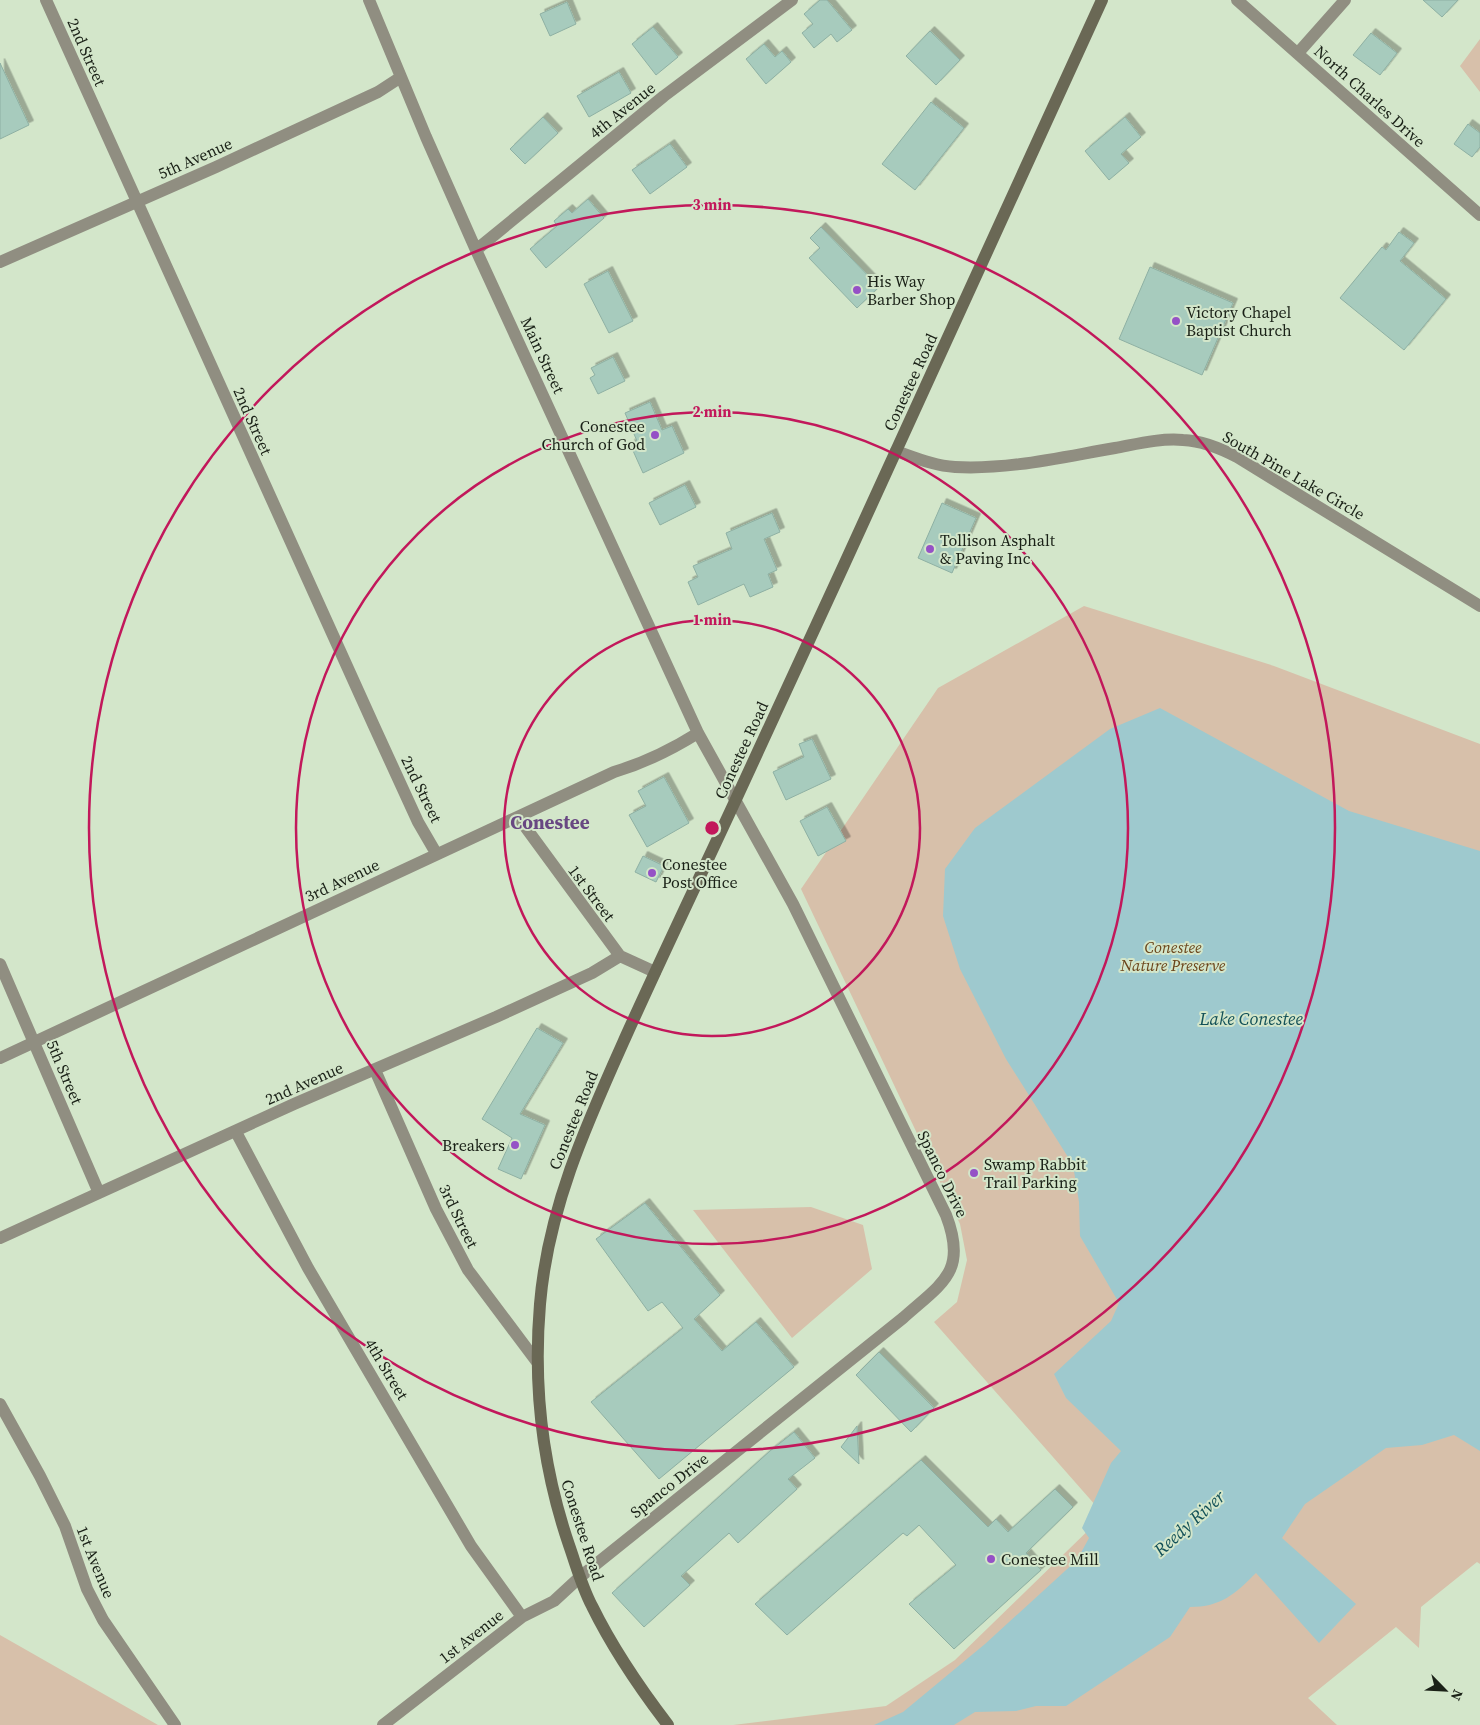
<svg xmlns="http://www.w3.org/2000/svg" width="1480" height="1725" font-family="'Source Serif 4',serif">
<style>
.green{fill:#d7c0aa}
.water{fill:#9ec9ce}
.building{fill:#a7cbbd;stroke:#8eb0a3;filter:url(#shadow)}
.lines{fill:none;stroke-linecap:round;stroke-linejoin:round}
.street{stroke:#908e81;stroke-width:12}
.secondary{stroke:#6a6855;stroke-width:12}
.ring{fill:none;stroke:#c2185b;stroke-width:2.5}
.poi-dot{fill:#9551c6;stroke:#d3e6ca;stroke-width:2}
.labels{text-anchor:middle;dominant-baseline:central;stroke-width:4;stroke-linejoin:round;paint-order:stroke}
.street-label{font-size:16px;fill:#1a2117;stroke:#d3e6ca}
.poi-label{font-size:16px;fill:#1a2117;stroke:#d3e6ca;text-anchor:start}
.park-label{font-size:16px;font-style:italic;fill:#6b451b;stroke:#d3e6ca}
.water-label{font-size:18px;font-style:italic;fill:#135158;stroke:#d3e6ca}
.quarter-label{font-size:19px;font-weight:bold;fill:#684782;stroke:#d3e6ca}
.centre{fill:#c2185b;stroke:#d3e6ca;stroke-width:2.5}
.ring-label{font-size:15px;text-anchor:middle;font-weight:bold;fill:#c2185b;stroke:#d3e6ca;stroke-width:4;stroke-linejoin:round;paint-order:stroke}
</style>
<defs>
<filter id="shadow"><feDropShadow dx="4.5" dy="-4.5" stdDeviation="0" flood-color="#0004"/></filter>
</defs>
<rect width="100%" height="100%" fill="#d3e6ca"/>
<path class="green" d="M 1480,39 L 1480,92 L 1460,66 Z
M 1084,606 L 1274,666 L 1480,744 L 1480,1564 L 1477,1562 L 1421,1607 L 1419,1648 L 1396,1627 L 1308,1698 L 1337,1725 L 733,1725 L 886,1706 L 955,1660 L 1104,1515 L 934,1322 L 957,1302 L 967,1260 L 960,1224 L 801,889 L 938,688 Z
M 811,1207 L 863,1225 L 872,1269 L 792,1338 L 693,1210 Z
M 0,1635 L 158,1725 L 0,1725 Z"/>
<path class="water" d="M 1160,708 L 1349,811 L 1480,851 L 1480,1451 L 1454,1435 L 1422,1445 L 1386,1448 L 1305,1504 L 1282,1538 L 1356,1604 L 1319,1643 L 1256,1573 C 1235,1594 1221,1607 1190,1607 L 1170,1637 L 1066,1706 L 1036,1706 L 1016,1711 L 975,1712 L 954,1725 L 874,1725 L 903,1712 L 985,1644 L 1077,1560 L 1089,1538 L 1082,1528 L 1111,1463 L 1121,1451 L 1066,1398 L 1054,1374 L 1111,1321 L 1119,1303 L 1080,1236 L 1079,1202 L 1073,1165 L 1006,1059 L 960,969 L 943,916 L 945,869 L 975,828 L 1110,729 Z"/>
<path class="building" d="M 820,0 L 827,0 L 852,30 L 837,42 L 831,34 L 814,48 L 802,33 L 813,24 L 804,14 Z
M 1423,0 L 1458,0 L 1442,17 Z
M 567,2 L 576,24 L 550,36 L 540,14 Z
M 653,27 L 678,57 L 656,75 L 632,44 Z
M 930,31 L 960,60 L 936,85 L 906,56 Z
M 1371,33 L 1397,53 L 1380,75 L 1353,55 Z
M 764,44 L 775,57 L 782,51 L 791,62 L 766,84 L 746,59 Z
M 0,63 L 29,125 L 0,139 Z
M 619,72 L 631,93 L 589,117 L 577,96 Z
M 931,102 L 964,128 L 915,190 L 882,164 Z
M 543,117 L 558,133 L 525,164 L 510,149 Z
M 1125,117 L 1141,137 L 1121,154 L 1129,163 L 1109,180 L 1085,151 Z
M 1468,124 L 1480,133 L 1480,147 L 1472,157 L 1454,144 Z
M 670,144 L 687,167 L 650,194 L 632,170 Z
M 588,199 L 604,218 L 546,268 L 530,249 L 557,226 L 554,221 L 568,209 L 572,213 Z
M 821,227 L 879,287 L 857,308 L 809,258 L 820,248 L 810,238 Z
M 1399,232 L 1414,243 L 1400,261 L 1446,299 L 1404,350 L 1340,298 L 1382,247 L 1386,250 Z
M 1150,267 L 1233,303 L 1202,375 L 1119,339 Z
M 608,271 L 633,321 L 609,333 L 584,284 Z
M 613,357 L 625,381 L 598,394 L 590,378 L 595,375 L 591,368 Z
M 650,402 L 662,430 L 672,426 L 684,453 L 643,473 L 630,444 L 637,441 L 625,413 Z
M 685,485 L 696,507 L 660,525 L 649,503 Z
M 942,503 L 976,518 L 952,573 L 918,558 Z
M 772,513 L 780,532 L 764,539 L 777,570 L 768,574 L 773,587 L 750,597 L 744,584 L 698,605 L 688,582 L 698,577 L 693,566 L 732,549 L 726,533 Z
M 812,739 L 831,779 L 786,800 L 773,772 L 804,757 L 799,744 Z
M 664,777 L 689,823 L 647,847 L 629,815 L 646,806 L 638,791 Z
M 827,807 L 846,841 L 818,856 L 800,821 Z
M 643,856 L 664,866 L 656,882 L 635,872 Z
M 537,1028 L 563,1043 L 520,1114 L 545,1125 L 521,1179 L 498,1169 L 512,1138 L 482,1119 Z
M 645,1203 L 720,1295 L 694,1319 L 722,1351 L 756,1322 L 794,1367 L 659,1479 L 591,1402 L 683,1328 L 662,1302 L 648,1311 L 596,1239 Z
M 879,1352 L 934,1408 L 911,1432 L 856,1375 Z
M 857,1426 L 859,1464 L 841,1447 Z
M 794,1432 L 815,1458 L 788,1479 L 797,1489 L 738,1543 L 729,1533 L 681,1576 L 690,1585 L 644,1627 L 612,1593 L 770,1451 Z
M 921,1460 L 988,1527 L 996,1519 L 1008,1532 L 1055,1489 L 1073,1507 L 1026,1553 L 1041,1570 L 954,1649 L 909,1604 L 956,1565 L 919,1525 L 907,1536 L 903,1533 L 787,1635 L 755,1604 Z"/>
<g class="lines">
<path class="street" d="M 46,0 L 374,726 L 418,822 L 436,853
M 369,0 L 426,137 L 476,250 L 698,733 L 793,904 L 946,1215 C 968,1272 942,1283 903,1318 L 580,1577 L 554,1601 L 522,1617 L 383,1725
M 1237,0 L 1480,215
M 1298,53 L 1345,0
M 476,250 L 664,96 L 792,0
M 0,262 L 216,167 L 378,92 L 401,77
M 896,451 C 916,458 935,466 955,467 C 1008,470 1062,457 1115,448 C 1137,444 1160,438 1183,440 C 1202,441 1220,448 1237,457 L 1480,606
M 518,817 L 620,956 L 655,972
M 0,964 L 99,1193
M 0,1058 L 614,772 C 644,763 671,750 698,733
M 375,1070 L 436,1209 L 468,1270 L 537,1362
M 236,1132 L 308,1268 L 471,1546 L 522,1617
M 0,1238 L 294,1104 L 496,1017 L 592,973 L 620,956
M 0,1404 L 40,1476 L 65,1526 L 87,1589 L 103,1620 L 175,1725"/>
<path class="secondary" d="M 668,1725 C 639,1687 613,1649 592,1606 C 582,1587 576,1565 569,1545 C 542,1466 533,1386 540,1304 C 548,1208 587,1123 626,1036 C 662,956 700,877 737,797 C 860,532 980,266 1102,0"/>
</g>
<g class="ring">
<circle cx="712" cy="828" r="208"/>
<circle cx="712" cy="828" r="416"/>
<circle cx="712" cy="828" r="623"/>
</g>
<g class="poi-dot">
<circle cx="857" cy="290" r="5"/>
<circle cx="1176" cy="321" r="5"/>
<circle cx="655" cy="435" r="5"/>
<circle cx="930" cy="549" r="5"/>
<circle cx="652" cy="873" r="5"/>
<circle cx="515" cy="1145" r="5"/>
<circle cx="974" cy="1173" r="5"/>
<circle cx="991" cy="1559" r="5"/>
</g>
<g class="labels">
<g class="street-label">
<text transform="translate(87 52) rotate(66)">2nd Street</text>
<text transform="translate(1370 96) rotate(42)">North Charles Drive</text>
<text transform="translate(622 110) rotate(-39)">4th Avenue</text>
<text transform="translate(195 158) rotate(-24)">5th Avenue</text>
<text transform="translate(543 355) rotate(65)">Main Street</text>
<text transform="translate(910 382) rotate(-65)">Conestee Road</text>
<text transform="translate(253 421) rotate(66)">2nd Street</text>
<text transform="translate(1294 475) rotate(30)">South Pine Lake Circle</text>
<text transform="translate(741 750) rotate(-65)">Conestee Road</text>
<text transform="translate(422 789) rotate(64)">2nd Street</text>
<text transform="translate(342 880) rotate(-25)">3rd Avenue</text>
<text transform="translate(592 893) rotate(53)">1st Street</text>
<text transform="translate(65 1072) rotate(67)">5th Street</text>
<text transform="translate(304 1083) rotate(-24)">2nd Avenue</text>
<text transform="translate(573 1120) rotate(-68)">Conestee Road</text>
<text transform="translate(943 1174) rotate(64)">Spanco Drive</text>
<text transform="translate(459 1216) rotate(64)">3rd Street</text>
<text transform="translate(387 1369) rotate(59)">4th Street</text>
<text transform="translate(669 1485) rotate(-38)">Spanco Drive</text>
<text transform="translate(583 1530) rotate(72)">Conestee Road</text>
<text transform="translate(96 1562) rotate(68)">1st Avenue</text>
<text transform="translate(471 1636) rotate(-38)">1st Avenue</text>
</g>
<g class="poi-label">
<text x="867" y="281">His Way<tspan x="867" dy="18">Barber Shop</tspan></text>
<text x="1186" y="312">Victory Chapel<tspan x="1186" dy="18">Baptist Church</tspan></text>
<text x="645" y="426" text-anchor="end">Conestee<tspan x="645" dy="18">Church of God</tspan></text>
<text x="940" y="540">Tollison Asphalt<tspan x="940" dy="18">&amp; Paving Inc</tspan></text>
<text x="662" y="864">Conestee<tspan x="662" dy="18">Post Office</tspan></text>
<text x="505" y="1145" text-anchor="end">Breakers</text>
<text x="984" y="1164">Swamp Rabbit<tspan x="984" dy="18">Trail Parking</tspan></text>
<text x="1001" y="1559">Conestee Mill</text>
</g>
<g class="park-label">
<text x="1173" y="947">Conestee<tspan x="1173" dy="18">Nature Preserve</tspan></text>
</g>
<g class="water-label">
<text x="1251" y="1018">Lake Conestee</text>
<text transform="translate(1189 1523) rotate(-42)">Reedy River</text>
</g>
<g class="quarter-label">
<text x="550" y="822">Conestee</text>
</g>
</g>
<circle cx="712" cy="828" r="8" class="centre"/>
<g class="ring-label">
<text x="712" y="210">3 min</text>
<text x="712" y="417">2 min</text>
<text x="712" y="625">1 min</text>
</g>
<g transform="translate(1445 1690) rotate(114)" stroke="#d3e6ca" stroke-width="4" paint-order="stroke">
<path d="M0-4L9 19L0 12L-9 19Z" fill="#1a2117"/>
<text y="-8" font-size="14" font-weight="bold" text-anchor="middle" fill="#1a2117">N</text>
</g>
</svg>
